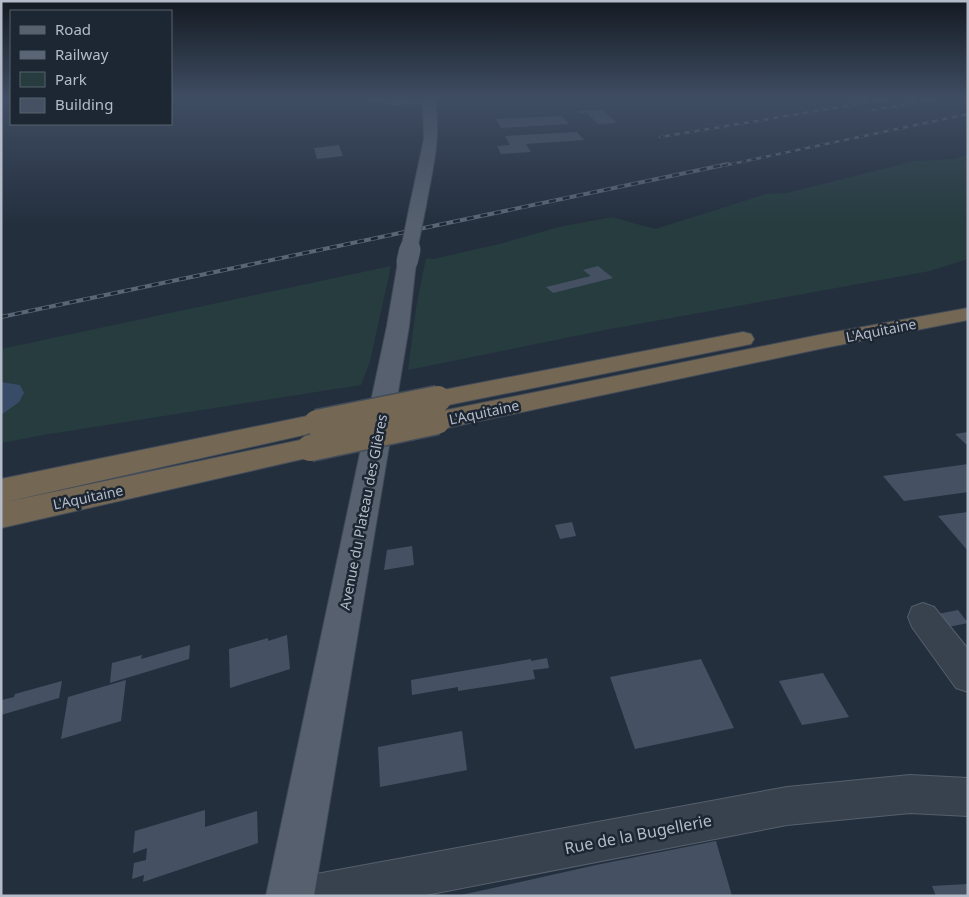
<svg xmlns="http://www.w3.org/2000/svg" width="969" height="897" font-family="'Noto Sans',sans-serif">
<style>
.green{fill:#263c3f}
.water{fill:#394c67}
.building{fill:#455162}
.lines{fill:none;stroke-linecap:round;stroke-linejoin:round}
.minor-casing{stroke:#565f6c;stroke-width:2}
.major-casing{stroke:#414a57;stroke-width:2}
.highway-casing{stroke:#434c59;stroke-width:2}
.minor{fill:#38414e;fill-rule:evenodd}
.major{fill:#56606e;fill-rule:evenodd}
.highway{fill:#746855;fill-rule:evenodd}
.rail-far1-casing{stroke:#5a6575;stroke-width:2.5}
.rail-casing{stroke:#5a6575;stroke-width:4}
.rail-far1{stroke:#1d2633;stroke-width:2;stroke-dasharray:5;stroke-linecap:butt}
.rail{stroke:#1d2633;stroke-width:2.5;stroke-dasharray:7;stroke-linecap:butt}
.major-bridge-far1-casing{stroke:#414a57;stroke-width:18;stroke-linecap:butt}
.major-bridge-casing{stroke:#414a57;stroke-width:22;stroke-linecap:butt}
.highway-bridge-casing{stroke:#434c59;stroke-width:29;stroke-linecap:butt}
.major-bridge-far1{stroke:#56606e;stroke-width:16}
.major-bridge{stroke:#56606e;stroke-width:21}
.highway-bridge{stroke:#746855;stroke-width:26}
.labels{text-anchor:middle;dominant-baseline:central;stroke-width:5;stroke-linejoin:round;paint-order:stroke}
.street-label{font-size:14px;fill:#b4bcc9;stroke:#1d2633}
.near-street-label{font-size:16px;fill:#b4bcc9;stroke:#1d2633}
</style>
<rect width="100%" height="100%" fill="#242f3e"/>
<path class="green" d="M 968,155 L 968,259 L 930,271 L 605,330 L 408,370 L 416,308 L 426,258 L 434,259 L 503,243 L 559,227 L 612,217 L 655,229 L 766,194 L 787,193 L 914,161 L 953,159 Z
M 391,266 L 370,361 L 361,385 L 43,435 L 1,443 L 1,349 Z"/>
<path class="water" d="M 1,382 L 20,385 L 24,393 L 19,402 L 1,415 Z"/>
<path class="building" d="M 603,110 L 617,123 L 598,124 L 587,113 L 580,113 L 578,111 Z
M 562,116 L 569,124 L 501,128 L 496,119 Z
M 577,132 L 584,140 L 526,144 L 531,152 L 501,154 L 497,146 L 510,145 L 505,136 Z
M 339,145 L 343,156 L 317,159 L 314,148 Z
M 598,266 L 613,278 L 553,293 L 546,287 L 591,276 L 583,270 Z
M 968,432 L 968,446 L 955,434 Z
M 968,464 L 968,492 L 904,501 L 883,476 Z
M 968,512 L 968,551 L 938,516 Z
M 572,522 L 576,536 L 560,539 L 555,525 Z
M 412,546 L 414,565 L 384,570 L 387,550 Z
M 958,610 L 968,623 L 943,628 L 933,615 Z
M 287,635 L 290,669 L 230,688 L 229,649 L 268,638 L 268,641 Z
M 190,645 L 189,659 L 110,683 L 112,663 L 142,655 L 141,659 Z
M 547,658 L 549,668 L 533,670 L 535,679 L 458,691 L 458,687 L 412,695 L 411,680 L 531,659 L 531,661 Z
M 701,659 L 734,728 L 635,749 L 610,677 Z
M 823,673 L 849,717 L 802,725 L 779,681 Z
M 126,680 L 121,721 L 61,739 L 68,697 Z
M 62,681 L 59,698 L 1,715 L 2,700 L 14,697 L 15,694 Z
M 462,731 L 467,770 L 380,787 L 378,747 Z
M 205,810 L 205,827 L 257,811 L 258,843 L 143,882 L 144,875 L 132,879 L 134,863 L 146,860 L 147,848 L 133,853 L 135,831 Z
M 716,841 L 732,896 L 457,896 L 596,865 Z
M 968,884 L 968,896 L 936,896 L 932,886 Z"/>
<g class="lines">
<g class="minor-casing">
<path id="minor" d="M 923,603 L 934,607 L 968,649 L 968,692 L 956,688 L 912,627 L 908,617 L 912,607 Z
M 910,775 L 968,778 L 968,816 L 910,813 L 787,825 L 421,896 L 290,896 L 296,881 L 311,875 L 787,787 Z"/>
</g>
<g class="major-casing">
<path id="major" d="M 372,99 L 438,99 L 435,103 C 441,136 433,167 427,200 L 425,203 L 413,203 L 411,200 L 424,139 L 423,103 L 396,105 L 373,101 Z
M 407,256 L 414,258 L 416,262 L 409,326 L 314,896 L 266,896 L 387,326 L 398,262 L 400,258 Z"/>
</g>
<g class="highway-casing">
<path id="highway" d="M 968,308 L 968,320 L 824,348 L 437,430 L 428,427 L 424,421 L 428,415 L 437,412 L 824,334 Z
M 743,332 L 751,334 L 754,339 L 751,344 L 438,407 L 429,405 L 425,399 L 429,393 L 438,391 Z
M 317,414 L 326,416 L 330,423 L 326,430 L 1,503 L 1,479 Z
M 310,438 L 320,441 L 324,448 L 320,455 L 1,528 L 1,503 Z"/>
</g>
<use href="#minor" class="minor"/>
<use href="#major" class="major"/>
<use href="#highway" class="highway"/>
<g class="rail-far1-casing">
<path id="rail-far1" d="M 867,111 L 937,99
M 660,137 L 888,99
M 722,166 L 968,114"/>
</g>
<g class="rail-casing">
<path id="rail" d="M 1,317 L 728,164"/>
</g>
<use href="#rail-far1" class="rail-far1"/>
<use href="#rail" class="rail"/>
<g class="major-bridge-far1-casing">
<path id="major-bridge-far1" d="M 409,250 L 419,200"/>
</g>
<g class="major-bridge-casing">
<path id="major-bridge" d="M 407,262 L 410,249"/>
</g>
<g class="highway-bridge-casing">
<path id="highway-bridge" d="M 317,423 L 438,399
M 310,448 L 437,421"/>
</g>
<use href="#major-bridge-far1" class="major-bridge-far1"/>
<use href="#major-bridge" class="major-bridge"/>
<use href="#highway-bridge" class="highway-bridge"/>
</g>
<linearGradient id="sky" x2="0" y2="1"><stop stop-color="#141a22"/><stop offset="0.44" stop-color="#3f4d63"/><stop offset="1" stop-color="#3f4d63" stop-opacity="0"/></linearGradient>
<rect width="969" height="224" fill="url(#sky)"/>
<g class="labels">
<g class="street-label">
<text transform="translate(881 330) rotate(-11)">L'Aquitaine</text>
<text transform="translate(484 412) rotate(-12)">L'Aquitaine</text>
<text transform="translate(88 497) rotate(-12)">L'Aquitaine</text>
<text transform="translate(363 512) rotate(-79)">Avenue du Plateau des Glières</text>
</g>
<g class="near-street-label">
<text transform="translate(638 834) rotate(-11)">Rue de la Bugellerie</text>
</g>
</g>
<rect width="969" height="897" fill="none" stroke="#b4bcc9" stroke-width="5"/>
<rect x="10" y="10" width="162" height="115" fill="#1d2633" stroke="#59626f"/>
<rect x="20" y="26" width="25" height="8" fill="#56606e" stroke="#59626f"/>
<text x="55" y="35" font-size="15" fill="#b4bcc9">Road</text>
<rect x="20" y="51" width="25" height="8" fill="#5a6575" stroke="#59626f"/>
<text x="55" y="60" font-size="15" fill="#b4bcc9">Railway</text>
<rect x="20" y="72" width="25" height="15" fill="#263c3f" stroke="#59626f"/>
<text x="55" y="85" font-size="15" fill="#b4bcc9">Park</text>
<rect x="20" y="98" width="25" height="15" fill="#455162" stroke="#59626f"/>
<text x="55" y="110" font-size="15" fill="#b4bcc9">Building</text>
</svg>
